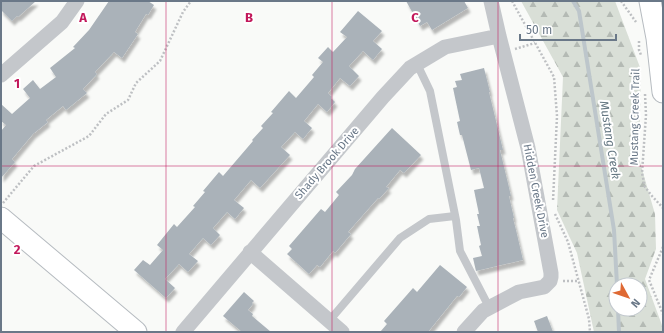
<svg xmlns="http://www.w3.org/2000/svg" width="664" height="333" font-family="'Fira Sans',sans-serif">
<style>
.forest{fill:url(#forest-firs);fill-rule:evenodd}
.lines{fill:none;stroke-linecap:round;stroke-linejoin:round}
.stream{stroke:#bdc6cb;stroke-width:4}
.building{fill:#aab2b9;filter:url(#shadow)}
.secondary-casing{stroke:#b6bbc0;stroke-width:23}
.path{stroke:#bec0c3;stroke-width:2.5;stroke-dasharray:2 2;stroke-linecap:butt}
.lane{stroke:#c4c7cb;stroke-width:8}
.street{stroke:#c4c7cb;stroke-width:15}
.secondary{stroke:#fff;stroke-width:21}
.grid{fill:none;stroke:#c2185b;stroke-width:1;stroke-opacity:0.55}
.labels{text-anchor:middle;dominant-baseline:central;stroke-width:4;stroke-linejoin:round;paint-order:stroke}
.street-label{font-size:11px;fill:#6a7888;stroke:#fff}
.water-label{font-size:12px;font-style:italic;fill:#667883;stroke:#fff}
.grid-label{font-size:13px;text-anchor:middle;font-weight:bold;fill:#c2185b;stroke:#fff;stroke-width:4;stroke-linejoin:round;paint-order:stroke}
</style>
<defs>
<pattern id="forest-firs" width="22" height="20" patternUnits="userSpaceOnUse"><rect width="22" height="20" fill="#d9dfd7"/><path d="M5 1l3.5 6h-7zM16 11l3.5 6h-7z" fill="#b4bab4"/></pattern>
<filter id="shadow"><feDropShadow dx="2.5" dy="4.5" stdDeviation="1" flood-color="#0004"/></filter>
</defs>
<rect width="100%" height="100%" fill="#f9faf8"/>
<path class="forest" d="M 521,1 L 615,1 L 641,70 L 639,159 L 655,214 L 656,249 L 645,279 L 663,328 L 663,332 L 594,332 L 577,253 L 557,210 L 563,77 ZM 616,285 L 640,285 L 640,309 L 616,309 Z"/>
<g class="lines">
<path class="stream" d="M 573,1 L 579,11 L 614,230 L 617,285
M 618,309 L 619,332"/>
</g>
<path class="building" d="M 1,1 L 36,1 L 18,17 L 17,16 L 12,21 L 1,10 Z
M 109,1 L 148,1 L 154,5 L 148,15 L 146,14 L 135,32 L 138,34 L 122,58 L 114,52 L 95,72 L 97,74 L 83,89 L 87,93 L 66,110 L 63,106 L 46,120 L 48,122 L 33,134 L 12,159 L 15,162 L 1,178 L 1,131 L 6,125 L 1,121 L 1,104 L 12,114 L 30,98 L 23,89 L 33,80 L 40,89 L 56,77 L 50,68 L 75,48 L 73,47 L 89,30 Z
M 406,1 L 464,1 L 468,8 L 432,30 L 427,22 L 420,26 Z
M 358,11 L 382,31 L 373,41 L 382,49 L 373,60 L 363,51 L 349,66 L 359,76 L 350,86 L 340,78 L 328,93 L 332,97 L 331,98 L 335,102 L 327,112 L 318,104 L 304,121 L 312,128 L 303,139 L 295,132 L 281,147 L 290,155 L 260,188 L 251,180 L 234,200 L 244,208 L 235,219 L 227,212 L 213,228 L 220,235 L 211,245 L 203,238 L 189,254 L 198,261 L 188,272 L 179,264 L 165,279 L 175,288 L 166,298 L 134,270 L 143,260 L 150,265 L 163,250 L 157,245 L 174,224 L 177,227 L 195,207 L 193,206 L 205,192 L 203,191 L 219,172 L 223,176 L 253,141 L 252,140 L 263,128 L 261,126 L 273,113 L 271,112 L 289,91 L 296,98 L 314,77 L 312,75 L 323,62 L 318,58 L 328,47 L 333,52 L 347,37 L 340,32 Z
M 484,68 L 490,92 L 489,92 L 503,150 L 500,150 L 511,196 L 509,196 L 514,218 L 513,218 L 516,230 L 523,260 L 476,271 L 473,258 L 482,256 L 479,246 L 481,245 L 477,226 L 480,226 L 477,214 L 479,214 L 474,190 L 484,188 L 479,168 L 471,170 L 462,135 L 460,135 L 457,122 L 460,121 L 453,88 L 457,87 L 455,81 L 462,80 L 460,74 Z
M 392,128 L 421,155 L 404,173 L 400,170 L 386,187 L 389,188 L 379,199 L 378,198 L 348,232 L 351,234 L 335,253 L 333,251 L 320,267 L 317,265 L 309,274 L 287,254 L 292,249 L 289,246 L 321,209 L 325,212 L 339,195 L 336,192 L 352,175 L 355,169 Z
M 440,265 L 467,287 L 459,297 L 457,296 L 428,332 L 380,332 L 387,324 L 384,321 L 413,288 L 417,292 Z
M 244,292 L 254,301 L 252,303 L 253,304 L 248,310 L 253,314 L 252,316 L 271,332 L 242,332 L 223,316 Z
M 547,316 L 553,332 L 538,332 L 534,321 Z"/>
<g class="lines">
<g class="secondary-casing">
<path id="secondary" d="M 650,1 L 657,38 L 663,92
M 1,218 L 136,332"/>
</g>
<path class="path" d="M 512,1 L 554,77 L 557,116 L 553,201
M 621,1 L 636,22
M 639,41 L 639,50 L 641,55
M 515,49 L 535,43
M 645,94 L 646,115 L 642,173 L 645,187 L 652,196 L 663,208
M 3,203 L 34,166 L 89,136 L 106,114 L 128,100 L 136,83 L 160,61 L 183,12 L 191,1
M 555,214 L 568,242 L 589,319 L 590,332
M 663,247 L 649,280 L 663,314
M 563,281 L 579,281"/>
<path class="lane" d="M 417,64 L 430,91 L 456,220 L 460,251 L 489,307
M 329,321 L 400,238 L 429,219 L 455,216"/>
<path class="street" d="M 1,75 L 62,22 L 77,1
M 250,252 L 342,332
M 183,332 L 383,97 L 410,68 L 445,47 L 499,36
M 464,332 L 483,311 L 519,292 L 544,287 L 550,281 L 551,277 L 551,273 L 528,148 L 499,36 L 491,1"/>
<use href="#secondary" class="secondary"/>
</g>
<path class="grid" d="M 166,1 L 166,332M 332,1 L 332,332M 498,1 L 498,332M 1,166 L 663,166"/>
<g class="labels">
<g class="street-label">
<text transform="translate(635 117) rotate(-89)">Mustang Creek Trail</text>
<text transform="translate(327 163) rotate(-49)">Shady Brook Drive</text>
<text transform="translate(536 191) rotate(79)">Hidden Creek Drive</text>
</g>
<g class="water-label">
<text transform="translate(610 140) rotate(81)">Mustang Creek</text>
</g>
</g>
<g class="grid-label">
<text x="83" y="22">A</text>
<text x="249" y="22">B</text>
<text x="415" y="22">C</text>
<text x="17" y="88">1</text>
<text x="17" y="254">2</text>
</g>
<rect width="664" height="333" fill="none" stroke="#6a7888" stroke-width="4"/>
<g transform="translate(628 297) rotate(130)"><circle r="19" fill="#ffffff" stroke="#c3c9cf"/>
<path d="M0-3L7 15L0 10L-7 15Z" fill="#df6933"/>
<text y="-6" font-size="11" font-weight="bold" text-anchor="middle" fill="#6a7888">N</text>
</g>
<path d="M520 34v6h96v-6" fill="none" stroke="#6a7888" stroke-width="2"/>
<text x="526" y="34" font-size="12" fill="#6a7888" stroke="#ffffff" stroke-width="3" paint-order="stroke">50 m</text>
</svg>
